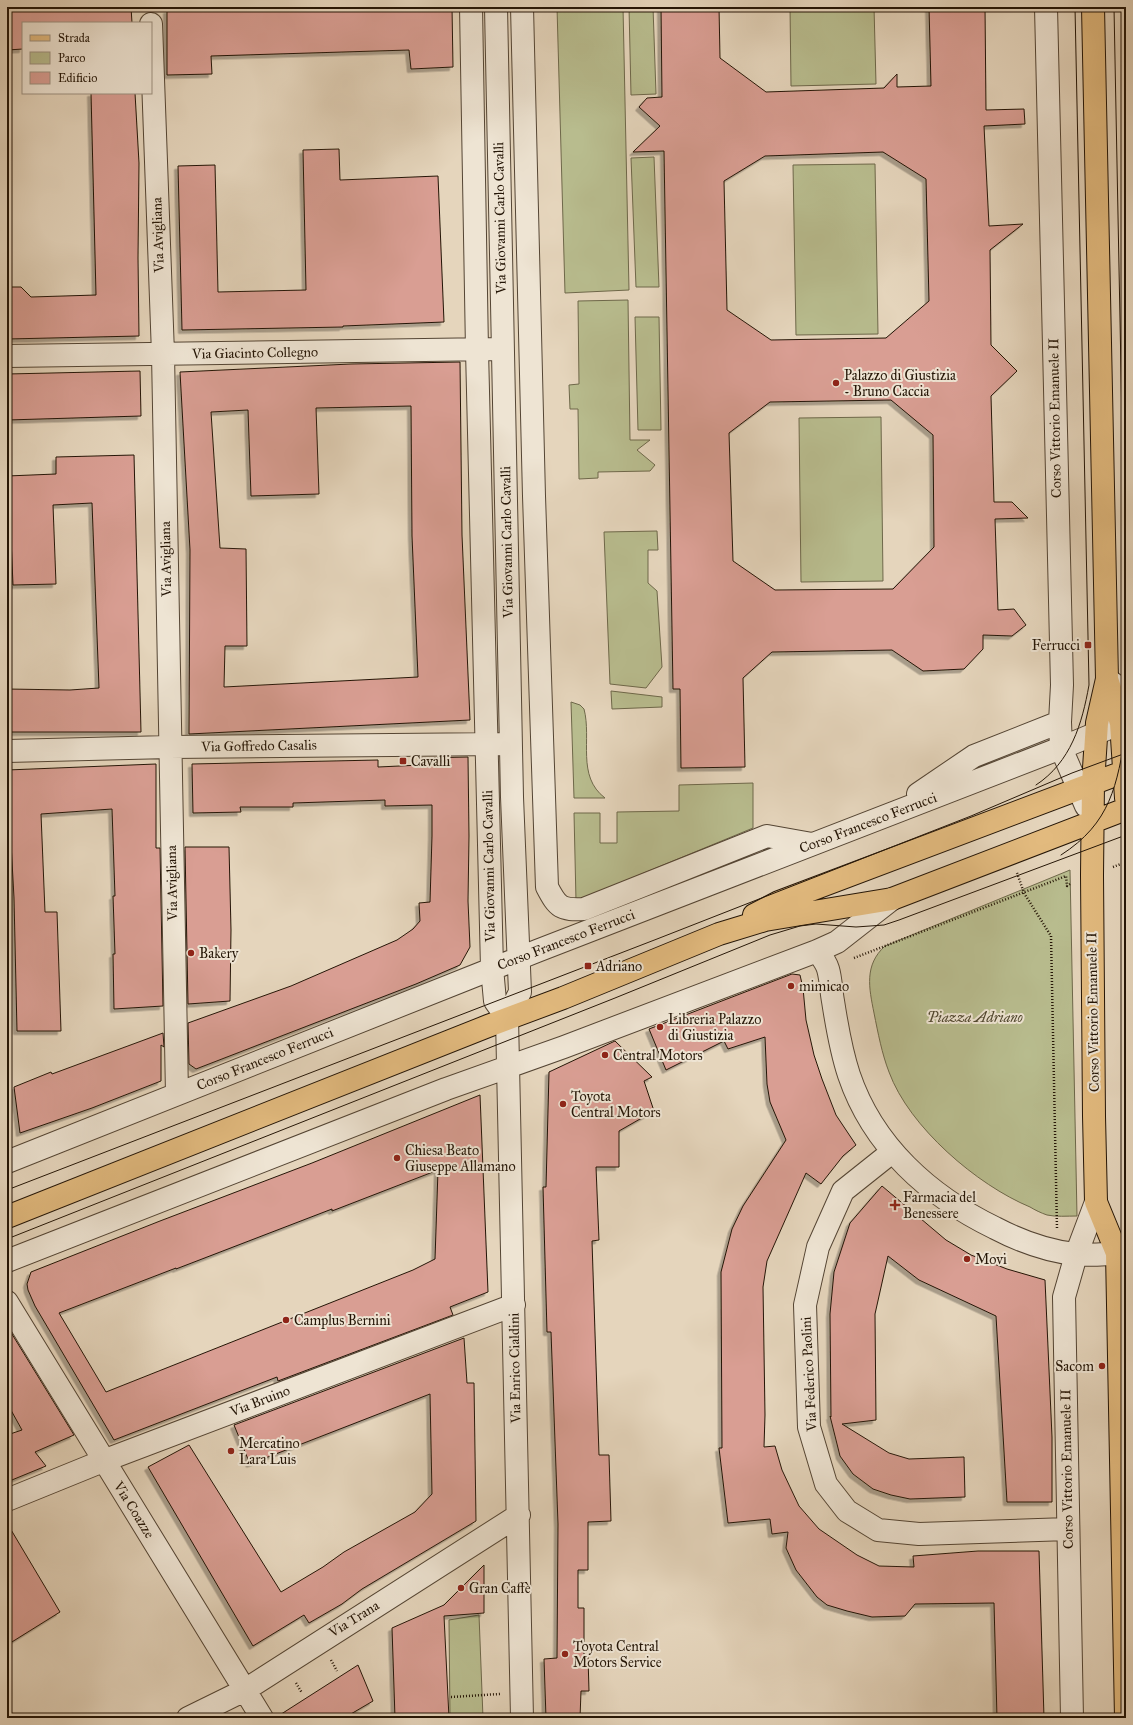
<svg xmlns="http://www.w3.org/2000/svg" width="1133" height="1725" font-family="'IM FELL Great Primer',serif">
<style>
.green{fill:#b8bc8e;stroke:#6e684a}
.building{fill:#d99e93;stroke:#241506;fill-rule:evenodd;filter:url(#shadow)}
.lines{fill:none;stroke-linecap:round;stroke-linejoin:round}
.minor-casing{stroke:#544534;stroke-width:24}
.major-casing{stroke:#241506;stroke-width:24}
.path{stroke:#241506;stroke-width:2.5;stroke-dasharray:1 2;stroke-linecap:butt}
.minor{stroke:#eee4d3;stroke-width:22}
.major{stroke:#e2ba7e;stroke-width:22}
.tram{stroke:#241506;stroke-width:1}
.poi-dot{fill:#8f2418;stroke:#eee4d3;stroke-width:1.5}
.labels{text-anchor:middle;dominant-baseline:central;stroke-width:4;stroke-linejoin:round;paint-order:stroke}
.street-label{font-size:14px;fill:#241506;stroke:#eee4d3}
.poi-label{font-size:14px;fill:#241506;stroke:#eee4d3;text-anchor:start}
.park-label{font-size:14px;font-style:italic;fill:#50472f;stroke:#eee4d3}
</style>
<defs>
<filter id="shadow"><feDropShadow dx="-3.5" dy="3.5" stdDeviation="0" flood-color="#0004"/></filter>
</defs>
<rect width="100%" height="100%" fill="#e5d5bc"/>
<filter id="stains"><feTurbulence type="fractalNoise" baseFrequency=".005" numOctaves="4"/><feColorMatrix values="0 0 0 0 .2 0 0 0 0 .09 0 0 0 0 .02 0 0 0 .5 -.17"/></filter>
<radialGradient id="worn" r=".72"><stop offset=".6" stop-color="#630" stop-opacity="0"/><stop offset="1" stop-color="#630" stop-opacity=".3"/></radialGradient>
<path class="green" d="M 557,7 L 623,7 L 629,290 L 565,293 Z
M 629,7 L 653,7 L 656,94 L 631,95 Z
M 790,7 L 874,7 L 876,84 L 791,86 Z
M 654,157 L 659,287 L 636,287 L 631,158 Z
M 875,164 L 878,334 L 796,335 L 793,165 Z
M 628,300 L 630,440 L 650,440 L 637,450 L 655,465 L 650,471 L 598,472 L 598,478 L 579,479 L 578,409 L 570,409 L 569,385 L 579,384 L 578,301 Z
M 635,317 L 659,317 L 661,430 L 638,430 Z
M 881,417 L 883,581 L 801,582 L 799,418 Z
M 657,531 L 658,550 L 648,550 L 648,583 L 657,591 L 662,667 L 646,688 L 610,684 L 604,532 Z
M 611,691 L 662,697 L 662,707 L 612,709 Z
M 571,702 L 580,705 L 584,709 C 592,739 576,776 605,798 L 574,798 Z
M 753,783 L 753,828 L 576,901 L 574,813 L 600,813 L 600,843 L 617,843 L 617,812 L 679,811 L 679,785 Z
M 1070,870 L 1077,1216 C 1067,1216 1056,1217 1047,1215 C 1041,1213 1035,1210 1030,1207 C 977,1185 909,1127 889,1072 C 882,1054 878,1033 874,1013 C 869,988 864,965 885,946 Z
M 479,1615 L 483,1718 L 450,1718 L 449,1620 Z"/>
<path class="building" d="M 7,7 L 131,7 L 132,23 L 23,23 L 23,49 L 7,50 Z
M 323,7 L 452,7 L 453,67 L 411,69 L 409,50 L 211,56 L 212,74 L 167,75 L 167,10 Z
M 661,7 L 719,7 L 720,58 L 766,92 L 884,88 L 897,74 L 897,87 L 931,86 L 929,7 L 985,7 L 986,110 L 1024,109 L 1025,124 L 984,126 L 989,226 L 1023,224 L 990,250 L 991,345 L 1017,371 L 991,396 L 994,502 L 1012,502 L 1028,518 L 995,519 L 998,610 L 1014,609 L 1026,625 L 1012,636 L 983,635 L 983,649 L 964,669 L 923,671 L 892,650 L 772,652 L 743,678 L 745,767 L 681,768 L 680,689 L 673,689 L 664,151 L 633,152 L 660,126 L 639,107 L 647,98 L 662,97 ZM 883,152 L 926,179 L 929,301 L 886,338 L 771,340 L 727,310 L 724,181 L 765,156 ZM 891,400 L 933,435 L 934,547 L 893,589 L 775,590 L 733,561 L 729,433 L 770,402 Z
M 91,93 L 135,93 L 139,163 L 138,258 L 139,336 L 7,339 L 7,287 L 21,287 L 31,297 L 96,295 Z
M 339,149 L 340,180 L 438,176 L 444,322 L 343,326 L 343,327 L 182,330 L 178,166 L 215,165 L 218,292 L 306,290 L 303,150 Z
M 460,362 L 462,535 L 470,720 L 189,734 L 190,550 L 180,372 L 351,364 ZM 411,406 L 412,536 L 418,677 L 224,687 L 225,646 L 247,646 L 246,549 L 220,548 L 211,412 L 248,410 L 251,496 L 319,494 L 316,408 Z
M 140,371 L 141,416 L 7,420 L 7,374 Z
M 134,455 L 141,732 L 7,732 L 7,689 L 70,690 L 99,688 L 92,503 L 53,505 L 56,584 L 13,585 L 10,515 L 7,512 L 7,476 L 56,474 L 56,457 Z
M 468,757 L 469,836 L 468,901 L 470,947 L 460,965 L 416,984 L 196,1069 L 189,1064 L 188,1023 L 291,986 L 397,940 L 413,929 L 420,921 L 419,903 L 430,902 L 432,836 L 432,805 L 385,806 L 385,800 L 293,803 L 293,807 L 240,807 L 241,812 L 193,813 L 192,764 L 378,760 L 378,767 L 421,765 L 421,758 Z
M 156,764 L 156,848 L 160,848 L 163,1006 L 114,1009 L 113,954 L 115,954 L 113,896 L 115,896 L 112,809 L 41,814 L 45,912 L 57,912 L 61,1031 L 17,1031 L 14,898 L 7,770 Z
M 185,847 L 229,847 L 231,930 L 230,1001 L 188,1004 Z
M 792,974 L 800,975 L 803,988 L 806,1020 L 814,1055 L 822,1079 L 836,1115 L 856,1145 L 843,1156 L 821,1184 L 806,1173 L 767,1261 L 763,1287 L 765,1415 L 764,1447 L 775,1446 L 782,1470 L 799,1506 L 819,1529 L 857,1555 L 879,1566 L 914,1567 L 913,1556 L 978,1551 L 1039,1551 L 1044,1718 L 997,1718 L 994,1603 L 915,1604 L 905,1616 L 872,1617 L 847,1611 L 827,1605 L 817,1597 L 796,1570 L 786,1548 L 788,1532 L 772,1534 L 770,1519 L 728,1523 L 719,1448 L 722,1448 L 721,1272 L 732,1229 L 743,1206 L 786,1140 L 770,1102 L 767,1084 L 765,1037 L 728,1049 L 724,1041 L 666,1070 L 649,1029 Z
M 163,1033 L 164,1047 L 161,1045 L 161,1081 L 92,1108 L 20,1133 L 14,1087 L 51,1072 L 52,1074 Z
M 615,1041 L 652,1077 L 644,1081 L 654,1111 L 619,1131 L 619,1167 L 596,1167 L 599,1240 L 592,1241 L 599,1455 L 609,1455 L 611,1521 L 588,1522 L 588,1570 L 578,1570 L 578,1608 L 584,1608 L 584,1657 L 588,1657 L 589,1691 L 581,1691 L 580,1718 L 546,1718 L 544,1659 L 557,1658 L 558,1524 L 551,1332 L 547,1332 L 543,1187 L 546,1187 L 549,1072 Z
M 480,1095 L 488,1292 L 450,1307 L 453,1315 L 278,1381 L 277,1377 L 114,1440 L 35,1306 L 28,1290 L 27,1284 L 31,1272 L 160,1221 L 312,1163 ZM 438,1170 L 435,1259 L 413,1270 L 106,1392 L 59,1313 L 176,1268 L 176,1269 L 332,1209 L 332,1211 Z
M 882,1186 L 946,1240 L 971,1255 L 1007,1269 L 1045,1280 L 1052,1437 L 1052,1502 L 1007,1502 L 996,1316 L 919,1280 L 888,1256 L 875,1314 L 876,1420 L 842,1424 L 889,1453 L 909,1459 L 964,1457 L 965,1497 L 910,1499 L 891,1495 L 873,1489 L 853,1474 L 840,1456 L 830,1416 L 831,1417 L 830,1314 L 834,1272 L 850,1223 Z
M 7,1326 L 74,1435 L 35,1452 L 46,1466 L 7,1482 L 7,1435 L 22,1430 L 7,1403 Z
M 464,1338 L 467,1383 L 474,1383 L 476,1521 L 362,1589 L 342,1604 L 309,1623 L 304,1615 L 253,1646 L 148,1467 L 189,1445 L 281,1592 L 323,1567 L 344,1552 L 415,1512 L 432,1494 L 430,1394 L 250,1464 L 234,1425 Z
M 7,1523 L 60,1612 L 7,1645 Z
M 484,1565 L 484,1613 L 444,1616 L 449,1718 L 395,1718 L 392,1628 L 444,1605 Z
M 358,1665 L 373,1701 L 344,1718 L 275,1718 Z"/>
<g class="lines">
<g class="minor-casing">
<path id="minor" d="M 471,7 L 477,350 L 492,968 L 495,1001 L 507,1018
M 496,7 L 512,797 L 520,992 L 507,1018 L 522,1718
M 522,7 L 534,496 L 547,887 C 558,908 561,910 584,909 L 767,836 L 812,844
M 1046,7 L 1062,685 L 1060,722 L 1061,748 L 1086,806
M 151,24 L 163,354 L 177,1094
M 7,356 L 492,349
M 1107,679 L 1126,693
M 7,751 L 169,747 L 502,744
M 918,794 L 974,756 L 1060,722
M 817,951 C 821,956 826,962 828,969 C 831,979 831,991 833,1001 C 837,1027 841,1051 849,1075 C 873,1146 929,1196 995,1228 C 1020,1241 1047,1251 1075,1254 C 1091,1256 1110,1254 1126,1252
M 892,1152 L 843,1191 L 818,1247 L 805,1305 L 809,1427 L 826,1484 L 847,1511 L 878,1530 L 919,1534 L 1068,1529
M 7,1162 L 537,951 L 1061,748 L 1126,721
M 7,1261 L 446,1089 L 564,1047 L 817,951 L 837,942 L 892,899
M 7,1302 L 262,1718
M 7,1500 L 103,1461 L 514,1305
M 188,1718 L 245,1690 L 519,1515
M 1072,1718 L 1064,1297 L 1076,1255 L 1096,1202"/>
</g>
<g class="major-casing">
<path id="major" d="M 1093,7 L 1107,679 L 1097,723 L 1093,783 L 1092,875 L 1094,1116 L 1096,1202 L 1117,1253 L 1126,1718
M 1107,679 L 1121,723 L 1126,798
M 754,915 L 779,902 L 1126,771
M 7,1217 L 488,1026 L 563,998 L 719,934 L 765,920 L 892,899 L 1126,809"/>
</g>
<path class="path" d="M 1113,867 L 1126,862
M 1017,873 L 1024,893 L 1051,936 L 1057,1229
M 854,958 L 1066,876 L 1067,886 L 1070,884
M 331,1660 L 337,1671
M 296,1683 L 302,1693
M 451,1697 L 500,1694"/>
<use href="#minor" class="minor"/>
<use href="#major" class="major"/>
<path class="tram" d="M 1114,7 L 1126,632
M 1036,785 C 1071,762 1082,724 1089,685 L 1075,7
M 1061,855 C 1111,823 1117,785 1126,731
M 7,1190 L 657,939 L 971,816 L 1072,773 L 1126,753
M 7,1239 L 615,998 L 770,935 L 800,926 L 816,924 L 856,927 L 884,925 L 899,920 L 1126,835"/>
</g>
<g class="poi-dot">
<circle cx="836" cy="383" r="4"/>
<rect x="1084" y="641" width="8" height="8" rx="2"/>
<rect x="399" y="757" width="8" height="8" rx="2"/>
<circle cx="191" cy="953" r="4"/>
<rect x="584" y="962" width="8" height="8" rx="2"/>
<circle cx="791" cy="986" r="4"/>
<circle cx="660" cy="1027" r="4"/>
<circle cx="605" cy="1055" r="4"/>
<circle cx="563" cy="1104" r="4"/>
<circle cx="397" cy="1158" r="4"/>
<path d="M893 1199h4v4h4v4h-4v4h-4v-4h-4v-4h4z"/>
<circle cx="967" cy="1259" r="4"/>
<circle cx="286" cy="1320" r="4"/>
<circle cx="1102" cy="1366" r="4"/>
<circle cx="231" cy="1451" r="4"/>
<circle cx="461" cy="1588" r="4"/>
<circle cx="565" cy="1654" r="4"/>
</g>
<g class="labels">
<g class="street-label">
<text transform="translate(500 218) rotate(-91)">Via Giovanni Carlo Cavalli</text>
<text transform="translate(158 235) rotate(-92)">Via Avigliana</text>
<text transform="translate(255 353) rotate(-1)">Via Giacinto Collegno</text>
<text transform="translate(1055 418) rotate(-91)">Corso Vittorio Emanuele II</text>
<text transform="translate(507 542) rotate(-91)">Via Giovanni Carlo Cavalli</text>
<text transform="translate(166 559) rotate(-91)">Via Avigliana</text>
<text transform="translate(259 746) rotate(-1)">Via Goffredo Casalis</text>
<text transform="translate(868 823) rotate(-21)">Corso Francesco Ferrucci</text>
<text transform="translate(489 866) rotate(-91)">Via Giovanni Carlo Cavalli</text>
<text transform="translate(172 883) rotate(-91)">Via Avigliana</text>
<text transform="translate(566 940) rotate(-21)">Corso Francesco Ferrucci</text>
<text transform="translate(1093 1012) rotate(-91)">Corso Vittorio Emanuele II</text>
<text transform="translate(265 1059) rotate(-22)">Corso Francesco Ferrucci</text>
<text transform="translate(515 1368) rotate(-91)">Via Enrico Cialdini</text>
<text transform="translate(809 1374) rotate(-93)">Via Federico Paolini</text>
<text transform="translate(260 1401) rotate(-21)">Via Bruino</text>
<text transform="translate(1067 1469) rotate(-91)">Corso Vittorio Emanuele II</text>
<text transform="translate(134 1510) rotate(58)">Via Coazze</text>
<text transform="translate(354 1619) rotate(-32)">Via Trana</text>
</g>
<g class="poi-label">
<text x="844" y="375">Palazzo di Giustizia<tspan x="844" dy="16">- Bruno Caccia</tspan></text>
<text x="1080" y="645" text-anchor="end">Ferrucci</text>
<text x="411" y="761">Cavalli</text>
<text x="199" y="953">Bakery</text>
<text x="596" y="966">Adriano</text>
<text x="799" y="986">mimicao</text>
<text x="668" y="1019">Libreria Palazzo<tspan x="668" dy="16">di Giustizia</tspan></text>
<text x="613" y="1055">Central Motors</text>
<text x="571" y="1096">Toyota<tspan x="571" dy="16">Central Motors</tspan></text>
<text x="405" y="1150">Chiesa Beato<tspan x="405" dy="16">Giuseppe Allamano</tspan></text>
<text x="903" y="1197">Farmacia del<tspan x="903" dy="16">Benessere</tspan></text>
<text x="975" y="1259">Movi</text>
<text x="294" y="1320">Camplus Bernini</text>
<text x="1094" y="1366" text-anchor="end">Sacom</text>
<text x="239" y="1443">Mercatino<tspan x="239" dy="16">Lara Luis</tspan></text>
<text x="469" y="1588">Gran Caffè</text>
<text x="573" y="1646">Toyota Central<tspan x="573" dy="16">Motors Service</tspan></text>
</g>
<g class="park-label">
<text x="975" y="1017">Piazza Adriano</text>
</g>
</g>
<rect width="1133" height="1725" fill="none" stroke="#e5d5bc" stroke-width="24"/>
<rect x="8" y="8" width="1117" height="1709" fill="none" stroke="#241506" stroke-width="2"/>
<rect x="12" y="12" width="1109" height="1701" fill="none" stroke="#241506"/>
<rect x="22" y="22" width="130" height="72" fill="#eee4d3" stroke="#9d9181"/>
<rect x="30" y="35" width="20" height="6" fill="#e2ba7e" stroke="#9d9181"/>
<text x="58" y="42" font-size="12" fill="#241506">Strada</text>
<rect x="30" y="52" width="20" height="12" fill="#b8bc8e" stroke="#9d9181"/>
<text x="58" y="62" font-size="12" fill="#241506">Parco</text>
<rect x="30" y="72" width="20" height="12" fill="#d99e93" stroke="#9d9181"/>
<text x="58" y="82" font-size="12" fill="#241506">Edificio</text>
<rect width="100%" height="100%" filter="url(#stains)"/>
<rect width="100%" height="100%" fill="url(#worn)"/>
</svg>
